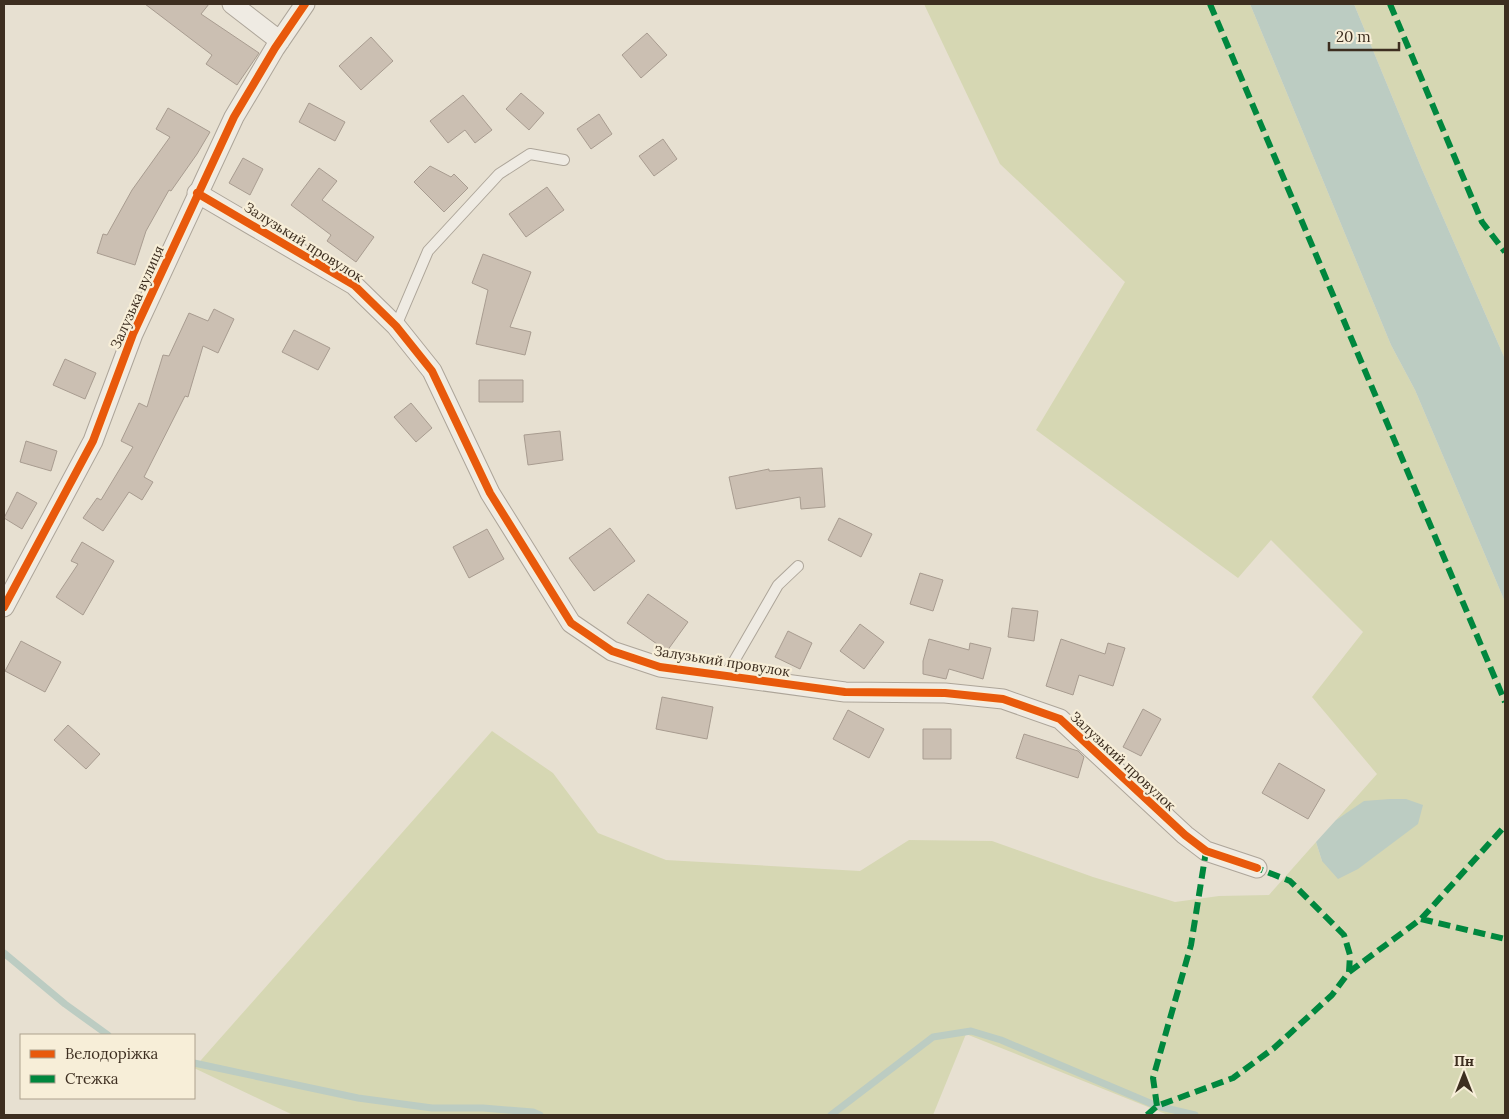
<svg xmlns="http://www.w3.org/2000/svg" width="1509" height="1119" font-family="Lora,serif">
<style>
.green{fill:#d6d7b3}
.water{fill:#bcccc2}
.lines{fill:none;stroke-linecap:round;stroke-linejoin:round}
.stream{stroke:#bcccc2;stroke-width:7}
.building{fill:#cbbfb2;stroke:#a89c90}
.service-casing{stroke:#ada599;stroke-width:12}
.minor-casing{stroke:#ada599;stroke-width:21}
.service{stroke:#efebe3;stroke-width:10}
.minor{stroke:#efebe3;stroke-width:19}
.quiet{stroke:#00873e;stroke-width:6;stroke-dasharray:12 6;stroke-linecap:butt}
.cycleway-casing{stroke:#f7eed8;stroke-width:11}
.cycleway{stroke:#e8590c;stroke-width:8}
.labels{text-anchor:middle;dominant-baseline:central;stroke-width:4.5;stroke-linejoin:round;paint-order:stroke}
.street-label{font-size:14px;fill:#3d2e20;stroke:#f7eed8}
</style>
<rect width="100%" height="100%" fill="#e7e0d1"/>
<path class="green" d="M 924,4 L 1250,4 L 1391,345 L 1415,390 L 1505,602 L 1505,1115 L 1168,1115 L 966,1034 L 933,1115 L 293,1115 L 194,1068 L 492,731 L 553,773 L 598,833 L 666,860 L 860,871 L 909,840 L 992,841 L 1093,877 L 1175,902 L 1219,896 L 1269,895 L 1316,842 L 1322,861 L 1406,799 L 1364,802 L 1336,820 L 1377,774 L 1312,697 L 1363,632 L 1271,540 L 1238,578 L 1036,430 L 1125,282 L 1000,164 Z
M 1354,4 L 1505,4 L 1505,359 L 1421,167 Z"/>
<path class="water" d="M 1250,4 L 1354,4 L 1421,167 L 1505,359 L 1505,602 L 1415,390 L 1391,345 Z
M 1390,799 L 1406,799 L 1423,805 L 1418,824 L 1358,869 L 1338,879 L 1322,861 L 1316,842 L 1336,820 L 1364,801 Z"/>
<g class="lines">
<path class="stream" d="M 4,953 L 65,1004 L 108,1035
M 194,1063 L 358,1098 L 432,1108 L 483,1108 L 533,1112 L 540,1115
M 831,1115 L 933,1037 L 971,1031 L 1001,1040 L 1157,1106 L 1195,1115"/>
</g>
<path class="building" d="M 145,4 L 209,4 L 201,14 L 259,53 L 237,85 L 206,64 L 212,55 Z
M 647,33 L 667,55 L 641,78 L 622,55 Z
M 371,37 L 393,61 L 361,90 L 339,66 Z
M 521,93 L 544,113 L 529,130 L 506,109 Z
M 463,95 L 492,130 L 475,143 L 465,130 L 448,143 L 430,121 Z
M 309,103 L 345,122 L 335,141 L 299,122 Z
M 168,108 L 210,132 L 197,154 L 171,191 L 169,190 L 146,231 L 135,265 L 97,253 L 103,234 L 107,235 L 132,190 L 170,137 L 156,129 Z
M 599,114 L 612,134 L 591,149 L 577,129 Z
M 663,139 L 677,159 L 654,176 L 639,156 Z
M 243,158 L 263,169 L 250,195 L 229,183 Z
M 430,166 L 451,177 L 454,174 L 468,188 L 444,212 L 414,182 Z
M 319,168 L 337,181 L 322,200 L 374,237 L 356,262 L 327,241 L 331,235 L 291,205 Z
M 547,187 L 564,210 L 526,237 L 509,214 Z
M 483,254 L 531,272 L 510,327 L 531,332 L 525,355 L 476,344 L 488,290 L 472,283 Z
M 214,309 L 234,319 L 218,353 L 203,346 L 188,397 L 185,396 L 144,477 L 153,482 L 142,500 L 129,492 L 103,531 L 83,518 L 97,498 L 101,500 L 133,447 L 121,441 L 139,403 L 147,407 L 163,355 L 169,356 L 189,313 L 208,321 Z
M 294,330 L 330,348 L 318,370 L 282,352 Z
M 65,359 L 96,373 L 85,399 L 53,385 Z
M 479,380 L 523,380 L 523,402 L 479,402 Z
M 411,403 L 432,428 L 416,442 L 394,417 Z
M 560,431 L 563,460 L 528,465 L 524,435 Z
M 26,441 L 57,451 L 51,471 L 20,462 Z
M 822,468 L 825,507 L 801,509 L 800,497 L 736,509 L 729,477 L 769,469 L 769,471 Z
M 17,492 L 37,503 L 22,529 L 4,518 Z
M 839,518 L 872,534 L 861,557 L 828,540 Z
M 610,528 L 635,561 L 594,591 L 569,558 Z
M 487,529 L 504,559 L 469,578 L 453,547 Z
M 82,542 L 114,561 L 83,615 L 56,597 L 78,564 L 71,561 Z
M 920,573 L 943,580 L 933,611 L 910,604 Z
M 648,594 L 688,622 L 667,651 L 627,623 Z
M 1012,608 L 1038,611 L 1034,641 L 1008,637 Z
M 860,624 L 884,642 L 864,669 L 840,651 Z
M 788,631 L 812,643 L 800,669 L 775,657 Z
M 929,639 L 969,650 L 970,643 L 991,648 L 983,679 L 949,669 L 946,679 L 923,674 L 923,661 Z
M 1061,639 L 1105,654 L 1108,643 L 1125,648 L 1113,686 L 1079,675 L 1073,695 L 1046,686 Z
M 21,641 L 61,662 L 45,692 L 5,671 Z
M 662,697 L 713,707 L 707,739 L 656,729 Z
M 1143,709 L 1161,719 L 1141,756 L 1123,747 Z
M 848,710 L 884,729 L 869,758 L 833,739 Z
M 68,725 L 100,754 L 86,769 L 54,740 Z
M 923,729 L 951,729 L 951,759 L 923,759 Z
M 1024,734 L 1078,751 L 1084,757 L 1078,778 L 1016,758 Z
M 1279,763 L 1325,790 L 1308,819 L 1262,793 Z"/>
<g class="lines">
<g class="service-casing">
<path id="service" d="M 396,326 L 428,251 L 499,174 L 530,154 L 564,160
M 726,675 L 778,585 L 798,566"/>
</g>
<g class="minor-casing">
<path id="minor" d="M 232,4 L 280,41
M 197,193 L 354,285 L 396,326 L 432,371 L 490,493 L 571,623 L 612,651 L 660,667 L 845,692 L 945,693 L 1003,699 L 1060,719 L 1185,835 L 1206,851 L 1257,868
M 4,607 L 93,441 L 133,334 L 234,117 L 275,48 L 305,4"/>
</g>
<use href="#service" class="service"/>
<use href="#minor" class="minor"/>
<path class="quiet" d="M 1210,4 L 1505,702
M 1390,4 L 1482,222 L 1505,252
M 1421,919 L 1505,939
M 1349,972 L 1421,919 L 1505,826
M 1157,1106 L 1153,1078 L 1191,945 L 1206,851
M 1147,1115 L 1157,1106 L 1233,1078 L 1274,1048 L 1332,995 L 1349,972 L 1350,955 L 1344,935 L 1290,881 L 1257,868"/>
<g class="cycleway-casing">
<path id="cycleway" d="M 197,193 L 354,285 L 396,326 L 432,371 L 490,493 L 571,623 L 612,651 L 660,667 L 845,692 L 945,693 L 1003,699 L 1060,719 L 1185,835 L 1206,851 L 1257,868
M 4,607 L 93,441 L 133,334 L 234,117 L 275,48 L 305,4"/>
</g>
<use href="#cycleway" class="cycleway"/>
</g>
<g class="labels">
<g class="street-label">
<text transform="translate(304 242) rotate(32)">Залузький провулок</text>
<text transform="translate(137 297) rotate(-66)">Залузька вулиця</text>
<text transform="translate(722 661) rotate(9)">Залузький провулок</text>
<text transform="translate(1123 761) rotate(43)">Залузький провулок</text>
</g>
</g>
<rect width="1509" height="1119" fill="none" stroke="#3d2e20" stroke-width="10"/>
<rect x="20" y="1034" width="175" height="65" fill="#f7eed8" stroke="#ada18e"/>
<rect x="30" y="1050" width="25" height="8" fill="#e8590c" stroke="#ada18e"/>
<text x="65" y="1059" font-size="15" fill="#3d2e20">Велодоріжка</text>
<rect x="30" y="1075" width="25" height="8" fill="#00873e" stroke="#ada18e"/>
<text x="65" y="1084" font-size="15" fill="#3d2e20">Стежка</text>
<g transform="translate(1464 1074)" stroke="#f7eed8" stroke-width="4" paint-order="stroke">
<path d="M0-4L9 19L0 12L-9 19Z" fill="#3d2e20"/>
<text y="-8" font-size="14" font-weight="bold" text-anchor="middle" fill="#3d2e20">Пн</text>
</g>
<path d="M1329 42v8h70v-8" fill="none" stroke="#3d2e20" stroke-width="2.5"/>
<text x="1336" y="42" font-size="15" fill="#3d2e20" stroke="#f7eed8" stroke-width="4" paint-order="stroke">20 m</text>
</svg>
